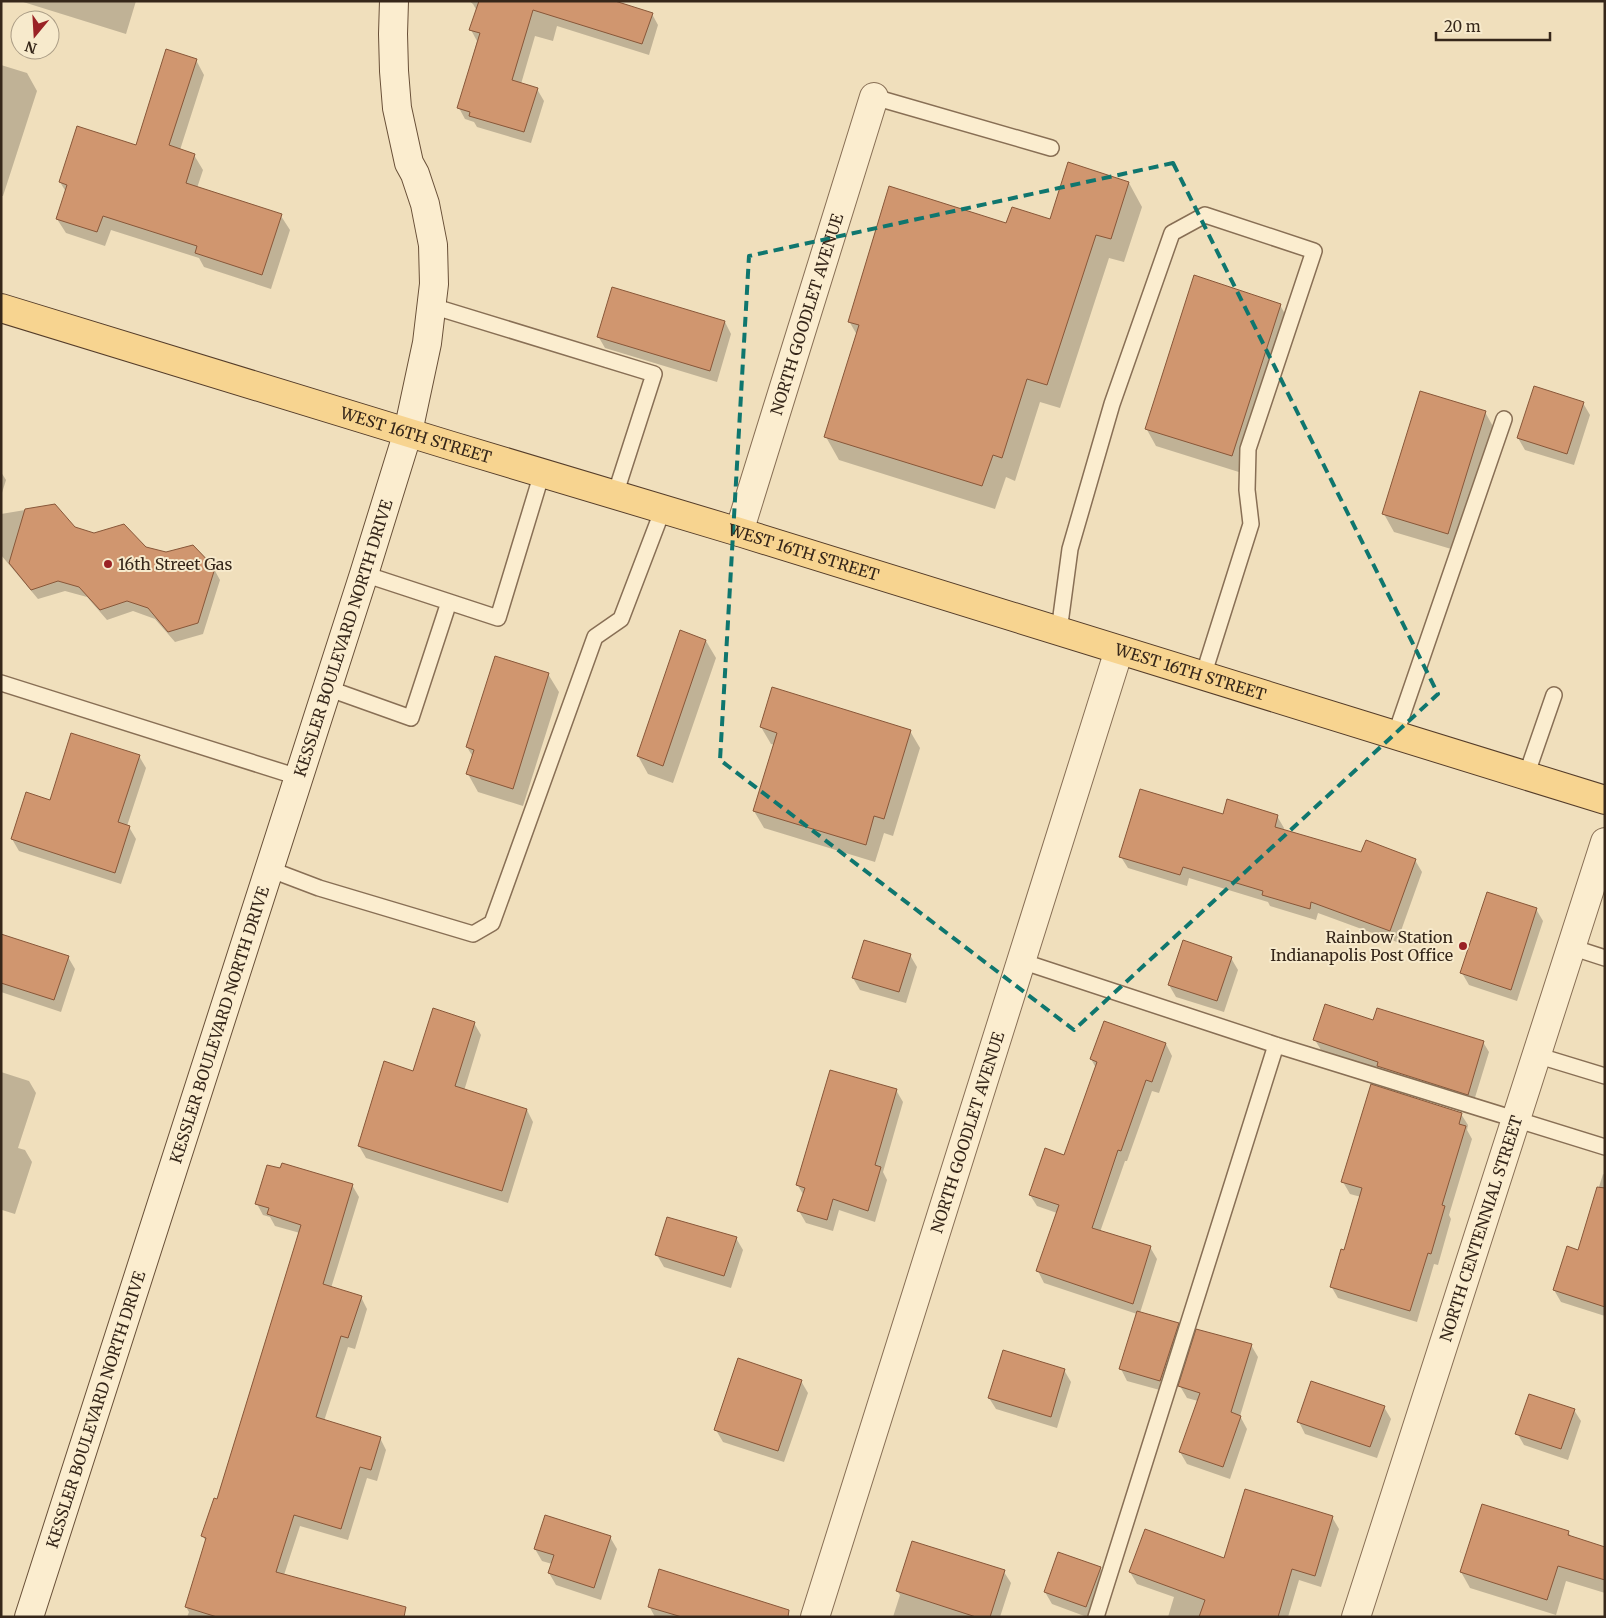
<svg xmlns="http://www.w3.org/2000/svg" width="1606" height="1618" font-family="Merriweather,serif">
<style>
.shadow{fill:#0003}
.building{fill:#d0966f;stroke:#885739}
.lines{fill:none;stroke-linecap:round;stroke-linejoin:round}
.service-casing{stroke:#886f55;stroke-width:18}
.minor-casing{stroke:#886f55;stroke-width:30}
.secondary-casing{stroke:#695038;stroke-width:30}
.primary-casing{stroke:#553d2a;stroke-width:30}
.service{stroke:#fbedcf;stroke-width:15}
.minor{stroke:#fbedcf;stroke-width:28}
.secondary{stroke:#fbedcf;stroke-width:28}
.primary{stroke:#f7d490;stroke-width:28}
.marked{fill:none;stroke:#0f766e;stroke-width:4;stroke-dasharray:10 6;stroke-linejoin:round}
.poi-dot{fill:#9a2225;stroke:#f7eacc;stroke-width:2}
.labels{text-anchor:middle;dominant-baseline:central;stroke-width:4;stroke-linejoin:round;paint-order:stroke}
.street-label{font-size:16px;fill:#36271a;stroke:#f7eacc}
.poi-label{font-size:16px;fill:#36271a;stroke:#f7eacc;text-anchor:start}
</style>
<rect width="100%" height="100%" fill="#f0dfbc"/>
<path class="shadow" d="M 20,1 L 136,1 L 126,34 Z
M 469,1 L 611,1 L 652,14 L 658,25 L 649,55 L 557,26 L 553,41 L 535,36 L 521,84 L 537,89 L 544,101 L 531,143 L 477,127 L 474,122 L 465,119 L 459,108 L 477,41 L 471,30 L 477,11 L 473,4 Z
M 196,60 L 204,75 L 180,150 L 194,155 L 203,170 L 197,188 L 281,216 L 290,230 L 271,289 L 204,267 L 199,258 L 111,230 L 105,246 L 66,233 L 57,219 L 66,192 L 60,182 L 136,147 Z
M 1,65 L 27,73 L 37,91 L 3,196 L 1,196 Z
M 1069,163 L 1129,183 L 1142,207 L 1124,262 L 1109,258 L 1060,408 L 1040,402 L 1015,481 L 1006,477 L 995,509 L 839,460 L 826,437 L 857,335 L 849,321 L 1006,224 L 1051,220 Z
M 1280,305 L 1290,323 L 1242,473 L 1156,446 L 1146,428 Z
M 725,322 L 731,334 L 717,382 L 605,348 L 598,336 Z
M 1583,403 L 1590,415 L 1574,465 L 1525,450 L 1518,438 Z
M 1485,412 L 1495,430 L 1458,551 L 1394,532 L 1384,514 Z
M 1,472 L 6,480 L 1,496 Z
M 55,505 L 75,528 L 214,569 L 220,580 L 203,634 L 175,642 L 155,619 L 133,611 L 107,620 L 87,597 L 65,591 L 38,599 L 1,555 L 1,514 Z
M 706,641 L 716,658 L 673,783 L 648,774 L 638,756 Z
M 548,674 L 559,692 L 523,806 L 478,792 L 468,774 L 473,757 L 467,747 Z
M 761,727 L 910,731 L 920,748 L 893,836 L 884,833 L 875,862 L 764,828 L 754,811 L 775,745 L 771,744 Z
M 139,756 L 146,768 L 127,826 L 129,827 L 136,839 L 121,884 L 19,851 L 12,839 L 50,802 Z
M 1224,815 L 1277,816 L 1284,828 L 1283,831 L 1362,854 L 1415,860 L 1422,872 L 1397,942 L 1318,913 L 1316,920 L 1270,906 L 1268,902 L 1189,878 L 1187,886 L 1128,868 L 1121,857 Z
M 1536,909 L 1543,921 L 1517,1001 L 1469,985 L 1462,973 Z
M 1,935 L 68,957 L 75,969 L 61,1012 L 1,992 Z
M 910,955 L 917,967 L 906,1003 L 860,990 L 853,978 Z
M 1231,958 L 1238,970 L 1224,1012 L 1176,997 L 1169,985 Z
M 1374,1021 L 1483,1042 L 1489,1052 L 1473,1104 L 1321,1050 L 1315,1040 Z
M 1105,1022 L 1166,1044 L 1172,1056 L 1159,1093 L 1152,1091 L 1127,1161 L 1125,1161 L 1100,1232 L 1150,1247 L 1157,1259 L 1140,1313 L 1178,1325 L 1185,1336 L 1167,1392 L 1127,1381 L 1121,1369 L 1137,1314 L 1044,1283 L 1038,1271 L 1057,1213 L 1037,1206 L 1030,1195 L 1065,1157 L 1096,1068 L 1091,1059 Z
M 474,1023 L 481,1035 L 464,1091 L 527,1110 L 533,1122 L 508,1203 L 366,1158 L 359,1146 L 414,1072 Z
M 1,1072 L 29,1081 L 36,1093 L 18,1148 L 25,1150 L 32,1162 L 15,1214 L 2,1210 L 1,1212 Z
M 896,1090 L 903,1102 L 883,1172 L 887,1180 L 875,1222 L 839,1210 L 833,1231 L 806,1223 L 799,1211 L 804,1196 L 797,1184 Z
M 1461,1114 L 1468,1125 L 1467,1130 L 1472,1139 L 1449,1215 L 1451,1219 L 1438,1265 L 1434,1264 L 1417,1322 L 1338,1298 L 1331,1286 L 1345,1252 L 1361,1197 L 1350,1194 L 1343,1182 Z
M 1603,1174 L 1605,1175 L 1605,1316 L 1561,1302 L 1554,1290 L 1579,1251 Z
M 352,1185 L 359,1197 L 331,1288 L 361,1297 L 367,1309 L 355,1349 L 348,1347 L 324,1421 L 380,1438 L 386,1450 L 377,1481 L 367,1478 L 348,1540 L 300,1526 L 284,1575 L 372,1617 L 187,1617 L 189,1612 L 186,1607 L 206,1542 L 203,1536 L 217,1500 L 300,1233 L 275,1226 L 270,1217 L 263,1215 L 257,1204 Z
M 736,1238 L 743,1250 L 731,1288 L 664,1267 L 657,1255 Z
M 1251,1345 L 1258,1357 L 1240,1416 L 1247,1429 L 1230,1479 L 1187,1464 L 1180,1452 L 1198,1401 L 1187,1398 L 1180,1386 Z
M 1064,1370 L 1071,1382 L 1057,1428 L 996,1409 L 989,1398 Z
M 801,1381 L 808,1393 L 784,1462 L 723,1442 L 716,1430 Z
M 1384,1407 L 1391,1419 L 1377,1458 L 1305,1434 L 1299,1422 Z
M 1574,1410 L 1581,1421 L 1568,1460 L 1524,1445 L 1517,1433 Z
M 1332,1517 L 1339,1529 L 1321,1587 L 1299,1580 L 1288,1617 L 1168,1617 L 1174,1597 L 1137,1584 L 1130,1572 L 1225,1559 Z
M 1568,1532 L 1572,1538 L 1605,1548 L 1605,1593 L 1566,1581 L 1556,1615 L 1470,1588 L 1461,1572 Z
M 610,1537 L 617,1549 L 601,1600 L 556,1585 L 549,1573 L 552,1564 L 542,1561 L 535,1549 Z
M 1100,1568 L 1107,1580 L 1093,1617 L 1087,1617 L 1052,1604 L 1045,1592 Z
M 1004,1572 L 1011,1583 L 1000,1617 L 893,1617 L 900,1595 L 897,1591 Z
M 649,1606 L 756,1617 L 655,1617 Z"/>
<path class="building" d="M 479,1 L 615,1 L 653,13 L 642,44 L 533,10 L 512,80 L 538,88 L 524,132 L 469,116 L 470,112 L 457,108 L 480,33 L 469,30 Z
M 166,49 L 197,59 L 169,145 L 195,154 L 186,183 L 282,214 L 262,275 L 195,253 L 197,246 L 103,216 L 97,232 L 56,219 L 67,185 L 59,182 L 77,126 L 136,145 Z
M 1068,162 L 1129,182 L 1111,239 L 1096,235 L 1047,385 L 1027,379 L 1002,458 L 993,455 L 982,486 L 824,437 L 859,325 L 848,322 L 889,186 L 1006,223 L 1012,207 L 1050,219 Z
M 1194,275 L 1281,304 L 1232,456 L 1145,429 Z
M 612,287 L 725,321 L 710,371 L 597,337 Z
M 1534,386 L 1584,402 L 1567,454 L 1517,438 Z
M 1420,391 L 1486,411 L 1448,534 L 1382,514 Z
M 55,504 L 75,527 L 94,533 L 124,524 L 146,547 L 166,552 L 193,545 L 215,568 L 198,623 L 168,632 L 148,608 L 127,601 L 100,610 L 79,587 L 58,581 L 31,590 L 9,563 L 25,509 Z
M 680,630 L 706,640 L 663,766 L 637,756 Z
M 495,656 L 549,673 L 513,789 L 466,774 L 474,750 L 466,747 Z
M 772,687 L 911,730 L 884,819 L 874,816 L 866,845 L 753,811 L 777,733 L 760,727 Z
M 71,733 L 140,755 L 118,822 L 130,826 L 115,873 L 11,839 L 26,792 L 50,800 Z
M 1140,789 L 1223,814 L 1227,799 L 1278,815 L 1275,827 L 1361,852 L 1366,840 L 1416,859 L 1390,931 L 1311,902 L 1310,909 L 1262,895 L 1263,891 L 1183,867 L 1180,875 L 1119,857 Z
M 1487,892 L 1537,908 L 1511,990 L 1460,973 Z
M 1,934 L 69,956 L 54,1000 L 1,983 Z
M 864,940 L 911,954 L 899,992 L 852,978 Z
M 1183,940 L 1232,957 L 1217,1001 L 1168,985 Z
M 1325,1004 L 1373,1020 L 1377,1008 L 1484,1041 L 1468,1095 L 1377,1066 L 1378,1062 L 1313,1040 Z
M 433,1008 L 475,1022 L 455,1086 L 527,1109 L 502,1191 L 358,1146 L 384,1061 L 413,1071 Z
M 1104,1021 L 1166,1043 L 1152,1082 L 1146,1080 L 1121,1151 L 1118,1150 L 1092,1228 L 1151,1246 L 1133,1304 L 1036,1271 L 1059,1205 L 1029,1195 L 1045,1148 L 1064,1155 L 1097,1062 L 1090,1059 Z
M 830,1070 L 897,1089 L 875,1165 L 881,1167 L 868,1211 L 833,1199 L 827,1220 L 797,1211 L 805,1188 L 796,1185 Z
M 1371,1084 L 1462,1113 L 1459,1124 L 1466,1126 L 1442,1205 L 1445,1206 L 1431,1254 L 1428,1253 L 1410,1311 L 1330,1287 L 1341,1249 L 1344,1250 L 1362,1188 L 1341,1182 Z
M 282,1163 L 353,1184 L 323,1284 L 362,1296 L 348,1338 L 341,1336 L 316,1417 L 381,1437 L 371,1470 L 360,1467 L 341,1529 L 294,1515 L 276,1572 L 406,1607 L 404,1617 L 217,1617 L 185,1607 L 206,1538 L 201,1536 L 214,1498 L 217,1499 L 301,1225 L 267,1214 L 269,1208 L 255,1204 L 267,1165 L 280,1168 Z
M 1597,1187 L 1605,1188 L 1605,1307 L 1553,1290 L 1567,1246 L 1578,1250 Z
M 667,1217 L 737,1237 L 724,1276 L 655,1255 Z
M 1137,1311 L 1179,1323 L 1160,1381 L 1119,1369 Z
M 1196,1329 L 1252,1344 L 1231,1412 L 1241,1416 L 1223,1467 L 1179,1452 L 1200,1393 L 1178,1386 Z
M 1003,1350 L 1065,1369 L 1051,1417 L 988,1398 Z
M 738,1358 L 802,1380 L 778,1451 L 714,1430 Z
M 1311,1381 L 1385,1406 L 1370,1447 L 1297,1422 Z
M 1529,1394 L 1575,1409 L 1561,1449 L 1515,1434 Z
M 1245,1489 L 1333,1516 L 1315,1576 L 1292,1569 L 1278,1617 L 1199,1617 L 1205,1600 L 1129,1572 L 1145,1529 L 1224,1558 Z
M 1482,1504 L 1569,1531 L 1568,1535 L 1605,1547 L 1605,1580 L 1558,1566 L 1547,1600 L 1460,1572 Z
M 545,1515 L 611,1536 L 594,1588 L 548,1573 L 554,1555 L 534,1549 Z
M 912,1541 L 1005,1570 L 990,1617 L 976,1617 L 896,1591 Z
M 1058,1552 L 1101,1567 L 1086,1607 L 1044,1592 Z
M 659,1569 L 789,1610 L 788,1617 L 682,1617 L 648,1607 Z"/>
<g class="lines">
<g class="service-casing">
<path id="service" d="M 874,97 L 1051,148
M 432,306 L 654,374 L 615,495
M 364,574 L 498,618 L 542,473
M 1059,631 L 1070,549 L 1112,404 L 1172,233 L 1205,215 L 1314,251 L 1248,449 L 1247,490 L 1251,524 L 1203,676
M 1,683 L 298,777
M 327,688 L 411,718 L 449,602
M 1395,736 L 1504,419
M 1526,776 L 1554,695
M 269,869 L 319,888 L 473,934 L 492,923 L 595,637 L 621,619 L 663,509
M 1571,947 L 1605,958
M 1021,961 L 1276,1045 L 1605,1147
M 1536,1055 L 1605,1076
M 1096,1617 L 1276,1045"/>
</g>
<g class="minor-casing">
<g id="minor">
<path id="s1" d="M 739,532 L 874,97"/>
<path id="s2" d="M 815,1617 L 1119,650"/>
<path id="s3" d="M 1356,1617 L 1605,842"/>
</g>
</g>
<g class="secondary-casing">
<g id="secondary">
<path id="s4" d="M 29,1617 L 364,574 L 408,432 L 427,343 L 434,284 L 433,245 L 425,204 L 415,174 L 409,163 L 397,108 L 394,71 L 393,34 L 394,1"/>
</g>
</g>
<g class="primary-casing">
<g id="primary">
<path id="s5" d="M 1,308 L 452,446 L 739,532 L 1605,800"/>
</g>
</g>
<use href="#service" class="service"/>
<use href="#minor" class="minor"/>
<use href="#secondary" class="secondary"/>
<use href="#primary" class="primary"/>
</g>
<path class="marked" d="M 1173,163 L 1438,694 L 1074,1030 L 720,760 L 749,256 Z"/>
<g class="poi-dot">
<circle cx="108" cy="564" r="5"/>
<circle cx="1463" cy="946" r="5"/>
</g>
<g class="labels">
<g class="street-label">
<text stroke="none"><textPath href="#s1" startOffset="228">NORTH GOODLET AVENUE</textPath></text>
<text stroke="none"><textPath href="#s5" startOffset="434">WEST 16TH STREET</textPath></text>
<text stroke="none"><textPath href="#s5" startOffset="839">WEST 16TH STREET</textPath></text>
<text stroke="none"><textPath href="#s4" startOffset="1028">KESSLER BOULEVARD NORTH DRIVE</textPath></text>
<text stroke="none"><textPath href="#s5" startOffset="1244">WEST 16TH STREET</textPath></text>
<text stroke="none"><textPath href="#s4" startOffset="622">KESSLER BOULEVARD NORTH DRIVE</textPath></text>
<text stroke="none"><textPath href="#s2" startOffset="508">NORTH GOODLET AVENUE</textPath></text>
<text stroke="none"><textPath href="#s3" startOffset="408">NORTH CENTENNIAL STREET</textPath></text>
<text stroke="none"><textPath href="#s4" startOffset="218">KESSLER BOULEVARD NORTH DRIVE</textPath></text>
</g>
<g class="poi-label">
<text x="118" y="564">16th Street Gas</text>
<text x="1453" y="937" text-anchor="end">Rainbow Station<tspan x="1453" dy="18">Indianapolis Post Office</tspan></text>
</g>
</g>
<rect width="1606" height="1618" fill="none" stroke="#36271a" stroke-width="5"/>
<g transform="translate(35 35) rotate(198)"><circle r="24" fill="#f7eacc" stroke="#aa9c85"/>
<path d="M0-4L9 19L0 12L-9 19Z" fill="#9a2225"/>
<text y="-8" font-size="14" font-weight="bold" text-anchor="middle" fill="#36271a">N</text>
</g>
<path d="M1436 32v8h114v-8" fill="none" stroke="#36271a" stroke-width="2.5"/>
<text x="1444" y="32" font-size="15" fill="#36271a" stroke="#f7eacc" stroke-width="4" paint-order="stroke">20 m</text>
</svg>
